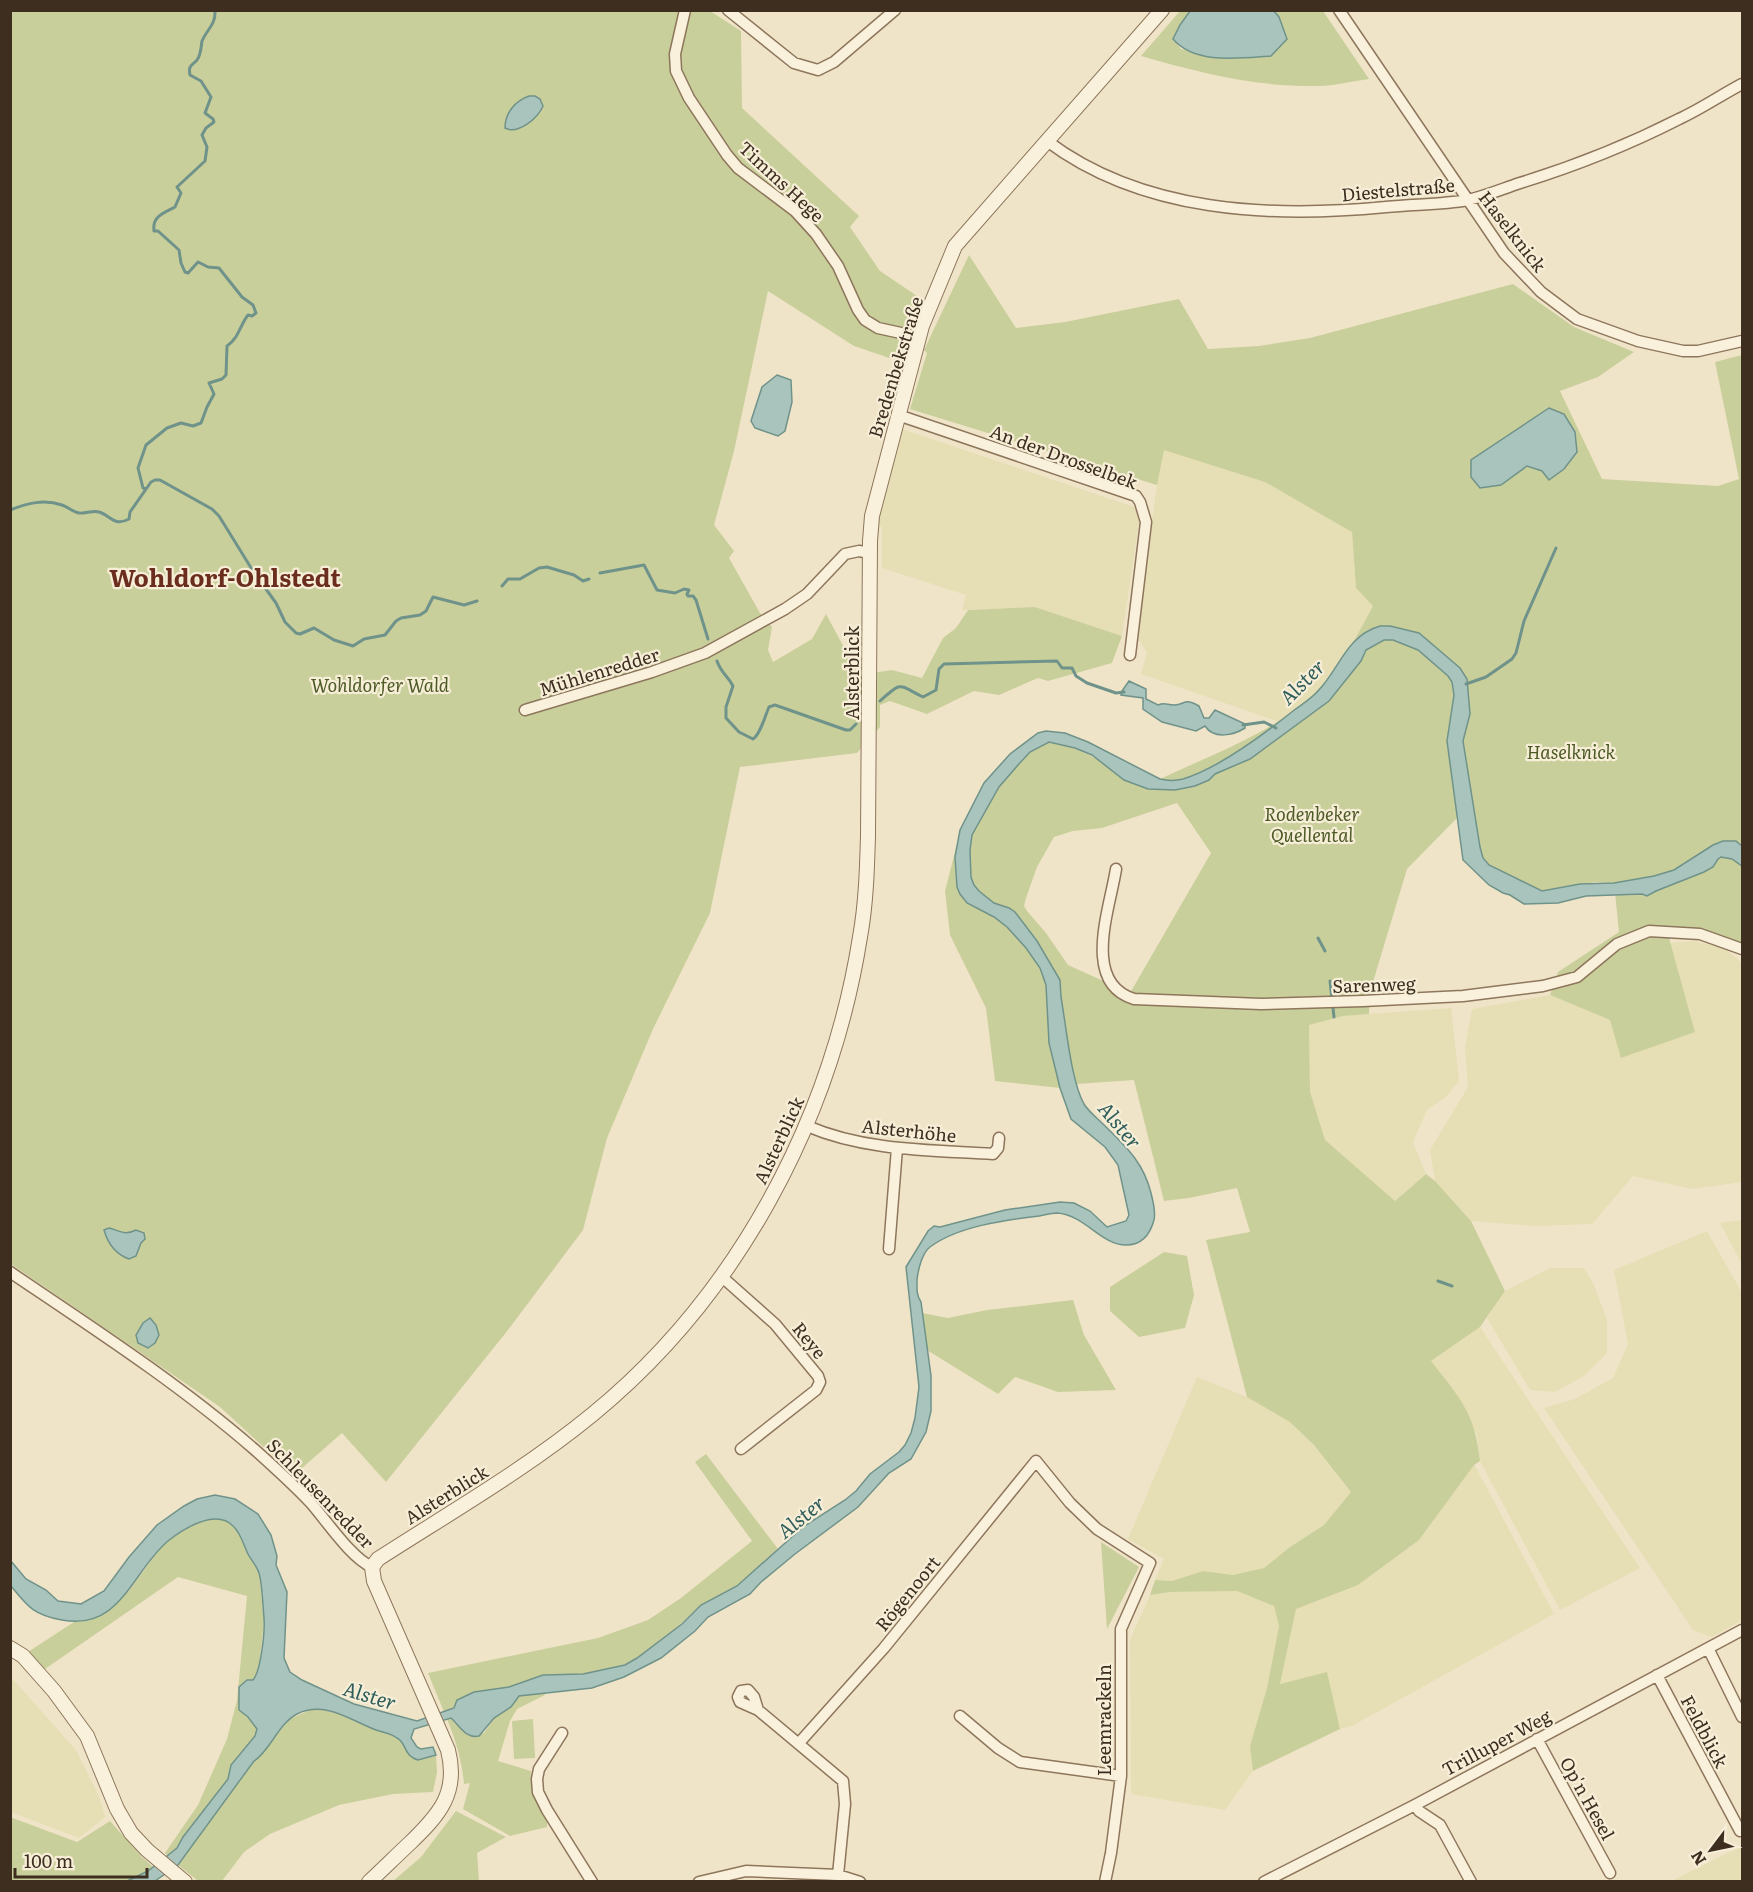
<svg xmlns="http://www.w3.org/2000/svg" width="1753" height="1892" font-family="Literata,serif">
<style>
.farmland{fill:#e6deb5}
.green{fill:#c9cf9b;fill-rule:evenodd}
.water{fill:#a9c4bc;stroke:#6f938a;stroke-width:1.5}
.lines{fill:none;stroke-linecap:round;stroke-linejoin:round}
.stream{stroke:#6f938a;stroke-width:3}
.minor-casing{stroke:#8d765c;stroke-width:13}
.tertiary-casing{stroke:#8d765c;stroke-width:16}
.minor{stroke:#faf1dc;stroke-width:10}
.tertiary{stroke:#faf1dc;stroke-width:14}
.labels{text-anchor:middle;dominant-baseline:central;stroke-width:4.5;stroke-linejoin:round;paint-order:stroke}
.street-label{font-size:18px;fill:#3d2e20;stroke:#f7eed8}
.park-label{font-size:18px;font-style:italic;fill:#4d5a26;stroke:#f7eed8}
.water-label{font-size:20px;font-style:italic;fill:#2f5d5a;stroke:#f7eed8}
.district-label{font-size:24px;font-weight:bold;fill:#6b2e1e;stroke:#f7eed8}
</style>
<rect width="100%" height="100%" fill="#f0e4c8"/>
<path class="farmland" d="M 1139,348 L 1352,532 L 1356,588 L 1374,606 L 1355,639 L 1318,692 L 1279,722 L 1141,674 L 1147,653 L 1140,641 L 1135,639 L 1157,485 L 910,409 Z
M 902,429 L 1134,507 L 1140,513 L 1139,522 L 1122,636 L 1035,607 L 962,610 L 966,595 L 882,568 L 882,527 L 875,525 Z
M 1694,941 L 1724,948 L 1742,963 L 1742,1182 L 1692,1189 L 1633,1176 L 1592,1224 L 1536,1226 L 1471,1221 L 1435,1181 L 1430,1150 L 1468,1087 L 1465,1048 L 1472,1009 L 1550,995 L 1610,1020 L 1622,1058 L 1695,1031 L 1670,943 Z
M 1451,1008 L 1459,1081 L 1446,1097 L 1427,1110 L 1413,1142 L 1426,1174 L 1395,1201 L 1339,1190 L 1310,1103 L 1309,1025 L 1343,1016 Z
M 1742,1220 L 1742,1264 L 1720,1223 Z
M 1707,1231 L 1742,1293 L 1742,1620 L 1712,1637 L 1693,1630 L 1544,1408 L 1575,1399 L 1613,1378 L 1628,1344 L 1614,1270 Z
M 1551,1268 L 1584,1268 L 1594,1285 L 1607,1320 L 1607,1353 L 1584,1376 L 1555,1392 L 1530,1390 L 1487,1318 L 1505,1291 Z
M 1480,1327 L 1640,1568 L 1560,1610 L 1480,1461 L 1477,1435 L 1431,1361 Z
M 1197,1377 L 1247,1397 L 1290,1421 L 1314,1445 L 1351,1492 L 1324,1525 L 1290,1547 L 1264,1568 L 1233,1575 L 1203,1571 L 1172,1581 L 1155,1580 L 1164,1559 L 1128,1539 Z
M 1474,1464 L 1554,1614 L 1352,1726 L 1340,1729 L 1327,1673 L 1280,1684 L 1296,1609 L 1358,1585 L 1419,1540 Z
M 1237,1591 L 1274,1606 L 1279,1626 L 1267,1688 L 1250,1746 L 1253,1771 L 1225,1810 L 1131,1794 L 1130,1640 L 1150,1595 L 1170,1592 Z
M 10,1676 L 76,1750 L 99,1796 L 105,1817 L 79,1838 L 11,1812 Z
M 1742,1846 L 1742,1881 L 1671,1881 Z"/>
<path class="green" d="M 10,11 L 710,11 L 741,31 L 742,108 L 859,216 L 850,227 L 880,271 L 923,300 L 901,362 L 854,346 L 768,291 L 734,451 L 714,525 L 734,551 L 729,558 L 760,613 L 772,627 L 768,650 L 773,662 L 812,639 L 826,614 L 859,675 L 892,670 L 922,678 L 943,638 L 956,628 L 968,610 L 1035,607 L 1122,636 L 1112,663 L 1048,681 L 1038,678 L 999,695 L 974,691 L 927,714 L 890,701 L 880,705 L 880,727 L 857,753 L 740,767 L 710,913 L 653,1029 L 607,1138 L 583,1230 L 508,1330 L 386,1482 L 342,1433 L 294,1475 L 220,1407 L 11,1264 Z
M 1180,11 L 1190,11 L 1180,25 L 1173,39 L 1181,49 L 1226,59 L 1279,17 L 1274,11 L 1323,11 L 1369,79 C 1352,81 1335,86 1318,86 C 1255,87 1201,73 1141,56 Z
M 969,255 L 1016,328 L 1065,322 L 1179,299 L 1208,349 L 1259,346 L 1310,338 L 1513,284 L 1574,327 L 1634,352 L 1598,377 L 1560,391 L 1602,479 L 1718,486 L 1739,479 L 1715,362 L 1742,355 L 1742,944 L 1704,929 L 1666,927 L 1695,1032 L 1621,1058 L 1610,1020 L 1550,995 L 1558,972 L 1619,932 L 1614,883 L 1595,882 L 1542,891 L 1489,865 L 1483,858 L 1480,847 L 1466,767 L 1457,818 L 1407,869 L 1370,992 L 1369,1014 L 1343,1016 L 1309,1025 L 1310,1092 L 1325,1140 L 1395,1201 L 1426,1174 L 1435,1181 L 1471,1221 L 1505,1291 L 1480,1327 L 1431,1361 C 1460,1398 1475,1413 1480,1461 L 1474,1465 L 1419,1540 L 1358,1585 L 1296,1609 L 1280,1684 L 1327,1672 L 1340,1729 L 1253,1771 L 1250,1746 L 1267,1688 L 1279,1626 L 1274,1606 L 1237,1591 L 1170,1592 L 1150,1595 L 1155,1580 L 1172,1581 L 1203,1571 L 1233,1575 L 1264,1568 L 1290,1547 L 1324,1525 L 1351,1492 L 1314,1445 L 1290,1422 L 1247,1397 L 1206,1240 L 1250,1232 L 1237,1188 L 1189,1198 L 1164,1201 L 1134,1080 L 1076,1084 L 1060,1088 L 995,1081 L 986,1008 L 950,935 L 945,891 L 957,844 L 984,783 L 1031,737 L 1075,748 L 1097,759 L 1160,779 C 1215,753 1282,730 1323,684 C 1344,662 1359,632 1373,606 L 1356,588 L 1352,532 L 1265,482 L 1164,450 L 1157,485 L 910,409 L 927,353 L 924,350 ZM 1549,408 L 1542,471 L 1527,466 L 1471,460 ZM 1177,803 L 1211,853 L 1130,993 L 1068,965 L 1046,933 L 1027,911 L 1024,906 L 1026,898 L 1037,867 L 1054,837 L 1073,831 L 1102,828 Z
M 1164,1252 L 1187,1256 L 1194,1295 L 1185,1328 L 1139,1337 L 1110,1311 L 1110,1287 Z
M 1073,1300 L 1084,1335 L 1116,1390 L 1058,1392 L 1015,1377 L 998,1394 L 927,1350 L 922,1313 L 948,1318 L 987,1310 Z
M 706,1454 L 778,1549 L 737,1586 L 701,1605 L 674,1630 L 637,1658 L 625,1665 L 583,1674 L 543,1675 L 509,1687 L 474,1692 L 454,1708 L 444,1712 L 428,1673 L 598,1638 L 648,1620 L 681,1598 L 752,1541 L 695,1462 Z
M 211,1518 L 225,1520 L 233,1525 L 242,1538 L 248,1554 L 259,1573 L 264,1621 L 259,1669 L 257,1675 L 252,1680 L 247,1680 L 239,1687 L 239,1710 L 248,1717 L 257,1729 L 255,1736 L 228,1779 L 183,1837 L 177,1848 L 167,1855 L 165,1853 L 198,1805 L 227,1739 L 237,1700 L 247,1596 L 178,1577 L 45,1669 L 28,1652 L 74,1622 L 90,1620 L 129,1591 L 157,1552 L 168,1541 L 186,1529 Z
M 1101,1542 L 1139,1567 L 1107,1629 Z
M 544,1693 L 545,1695 L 517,1709 L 510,1721 L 498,1761 L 531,1771 C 529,1789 540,1805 547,1821 L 547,1827 L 510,1836 L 463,1809 L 470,1783 L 464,1784 C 462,1761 456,1741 447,1719 L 451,1718 L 467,1735 L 484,1733 L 494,1718 L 511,1707 L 519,1696 Z
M 321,1709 L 348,1717 L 380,1732 L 388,1732 L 399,1738 L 418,1760 L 436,1755 L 437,1772 L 433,1792 L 393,1794 L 339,1805 L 270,1834 L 244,1852 L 222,1881 L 198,1881 L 178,1865 L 254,1761 L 290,1719 L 310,1710 Z
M 533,1719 L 535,1758 L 514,1759 L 512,1721 Z
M 456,1811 L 506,1837 L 477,1853 L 479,1881 L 393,1881 L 421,1857 Z
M 10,1817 L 77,1842 L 110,1821 L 141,1856 L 153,1867 L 141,1875 L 125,1881 L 11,1881 Z"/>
<path class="water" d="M 1190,11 L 1274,11 L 1279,17 L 1287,39 L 1271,56 C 1240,58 1195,65 1173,39 L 1180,25 Z
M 529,96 L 535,96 L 540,99 L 543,106 C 538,118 518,135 505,128 C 505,113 515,101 529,96 Z
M 777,375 L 791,380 L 792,402 L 785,431 L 778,436 L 755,428 L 751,421 L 762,387 Z
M 1549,408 L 1564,414 L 1575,432 L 1577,452 L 1564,469 L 1549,480 L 1542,471 L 1527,466 L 1501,485 L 1480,488 L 1471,477 L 1471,460 Z
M 1380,626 L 1390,626 L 1419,633 L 1460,668 L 1467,679 L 1470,714 L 1463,741 L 1480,847 L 1483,858 L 1489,865 L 1542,891 L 1580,884 L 1614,883 L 1654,876 L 1674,870 L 1713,845 L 1723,841 L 1736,841 L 1742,846 L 1742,866 L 1732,859 L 1721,857 L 1718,859 L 1713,867 L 1704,872 L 1656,891 L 1647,896 L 1642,894 L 1586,896 L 1558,903 L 1524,904 L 1510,895 L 1503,893 L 1489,885 L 1463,860 L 1447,741 L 1454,695 L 1452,682 L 1448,676 L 1418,650 L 1393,640 L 1384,640 L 1366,650 L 1361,661 L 1329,701 L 1250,759 L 1215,774 L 1209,780 L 1195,786 L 1175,790 L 1148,789 L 1124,780 L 1092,755 L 1075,748 L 1049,742 L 1030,752 L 1018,765 L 999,787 L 972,835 L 970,850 L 971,877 L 974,885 L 979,891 L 994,903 L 1009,908 L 1015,912 L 1037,941 L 1060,980 L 1061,997 C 1066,1025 1071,1081 1084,1104 C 1089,1112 1096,1117 1103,1124 C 1125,1146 1143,1161 1151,1193 C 1153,1202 1156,1211 1154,1220 C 1150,1235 1141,1245 1126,1245 C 1101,1245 1085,1215 1057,1213 C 1051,1213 1045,1215 1039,1216 C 1006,1220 958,1226 930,1247 C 922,1253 918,1270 917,1280 C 917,1288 916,1295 921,1302 L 931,1376 L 931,1411 L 926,1432 L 911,1459 L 889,1473 L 858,1507 L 795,1554 L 761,1582 L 750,1594 L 708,1617 L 695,1631 L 661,1658 L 624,1677 L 592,1688 L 519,1696 L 511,1707 L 494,1718 L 479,1736 C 466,1739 460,1726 451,1718 L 414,1729 L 411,1738 L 417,1747 L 421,1749 L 433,1747 L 436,1755 L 418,1760 C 403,1756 407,1743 397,1738 C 390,1733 384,1733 376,1730 C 352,1721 325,1700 297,1714 C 278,1724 270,1751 254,1761 L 178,1865 L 155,1881 L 125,1882 L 148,1871 L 177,1848 L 183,1837 L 228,1779 L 231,1765 L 255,1736 L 257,1729 L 248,1717 L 239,1710 L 239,1687 L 247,1680 L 253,1680 C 261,1671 265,1631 264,1618 C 263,1608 262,1582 259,1573 C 257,1566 251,1560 248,1554 C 243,1544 241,1533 233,1526 C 216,1508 183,1529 168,1541 C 132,1571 121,1631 62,1620 C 34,1615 28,1607 11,1586 L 10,1560 L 26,1579 L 46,1590 L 58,1601 L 81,1604 L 104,1591 L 129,1557 L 157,1525 L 184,1506 L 197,1499 L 215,1495 L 235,1499 L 258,1514 L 271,1535 L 277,1556 L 276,1565 L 287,1592 L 284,1658 L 290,1672 L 302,1680 L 354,1704 L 417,1721 L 454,1708 L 457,1700 L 474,1692 L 509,1687 L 543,1675 L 583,1674 L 625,1665 L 637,1658 L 682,1624 L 701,1605 L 737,1586 L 803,1527 L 845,1500 L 856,1491 L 870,1474 L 899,1452 L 905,1445 L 911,1433 L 915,1418 L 919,1387 L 906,1267 L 928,1231 L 934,1226 L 940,1227 L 1005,1210 L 1060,1202 L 1074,1203 L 1090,1211 L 1107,1227 L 1126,1221 L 1129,1215 L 1118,1165 L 1105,1147 L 1071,1119 L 1060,1088 L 1049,1043 L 1046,985 L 1040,968 L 1026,948 L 1007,927 L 994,917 L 967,903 L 960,894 L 957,887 L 955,857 L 960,830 L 984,783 L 1010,754 L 1038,733 L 1046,731 L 1065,733 L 1088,742 L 1160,779 C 1168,781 1175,781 1183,779 C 1219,768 1263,735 1293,711 C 1301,705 1311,699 1318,691 C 1340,668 1346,636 1380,626 Z
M 1129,681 L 1146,689 L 1146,699 L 1158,705 C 1165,702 1167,705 1174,705 C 1186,705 1183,697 1199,706 L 1204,718 L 1209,718 L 1215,710 L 1245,724 L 1245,728 C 1234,735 1214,740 1205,726 L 1196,731 L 1162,722 L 1143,709 L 1143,698 L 1121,695 L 1122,691 Z
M 109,1228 C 121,1231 124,1236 136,1230 L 144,1233 L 145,1239 L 141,1243 L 136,1256 L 129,1259 C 115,1254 108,1244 104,1230 Z
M 150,1318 L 156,1325 L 159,1335 L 155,1343 L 148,1348 L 138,1343 L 136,1335 L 143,1323 Z"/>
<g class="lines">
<path class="stream" d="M 146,489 L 143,488 L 138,468 L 146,445 L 167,428 L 181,423 L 193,426 L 201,423 L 207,407 L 214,394 L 209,383 L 222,379 L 226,375 L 227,346 C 239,338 240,325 248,315 L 252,316 L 256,313 L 253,305 L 242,297 L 219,268 L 208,267 L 198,262 L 188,273 L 185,272 L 181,263 L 179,250 L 158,231 L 154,231 C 152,216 164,213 175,207 L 181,193 L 177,187 L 205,161 L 207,147 L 202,135 L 206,128 L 214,122 L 213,119 L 205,113 L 211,97 L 201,81 L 190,75 C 188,65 192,66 197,60 C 201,55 201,47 202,41 C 207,29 216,25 215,10
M 10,510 C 28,503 44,499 62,505 C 68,507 73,512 79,513 C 85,514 93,510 99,512 C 110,515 114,527 129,519 L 130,512 L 151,482 L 155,480 L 160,480 L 212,509 L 219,516 L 253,571 L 276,603 L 285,622 L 296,633 L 300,634 L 314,628 L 334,640 L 353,646 L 364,639 L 385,635 L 396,621 L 401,618 L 420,615 L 426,611 L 433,597 L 464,605 L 477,601
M 600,573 L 644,565 L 657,590 L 675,593 L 684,589 L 689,590 L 687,594 L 688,596 L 693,596 L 696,600 L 708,639
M 502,586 L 508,579 L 520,579 L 539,568 L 547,567 L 574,575 L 583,581 L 589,579
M 717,661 C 721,673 728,676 733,686 L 726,707 L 726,718 L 739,732 L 753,739 C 760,735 765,716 769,707 L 775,705 L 846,730 L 850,730 L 856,724
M 1466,684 L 1486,677 L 1512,659 L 1516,653 L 1524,621 L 1556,548
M 880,701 C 903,680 898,685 923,697 L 936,690 L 939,669 L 944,664 L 1057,661 L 1062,668 L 1072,668 L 1076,676 L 1087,683 L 1116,693 L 1124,692
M 1243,725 L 1264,722 L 1276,728
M 1318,938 L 1325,951
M 1330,981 L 1334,1017
M 1438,1281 L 1452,1286"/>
<g class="minor-casing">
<path id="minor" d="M 685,10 L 675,54 L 676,71 L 689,98 L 727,155 L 738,168 L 795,211 L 816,234 L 838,266 L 858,310 L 865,320 L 878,328 L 919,337
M 728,10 L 794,63 L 818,70 L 834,62 L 895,10
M 1339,10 L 1504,253 L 1541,292 L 1577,319 L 1638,341 L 1683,351 L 1698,351 L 1742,341
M 1047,141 C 1143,213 1271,218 1386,207 C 1413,204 1441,205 1468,200 C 1485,196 1502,189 1520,183 C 1575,166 1628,145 1679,119 C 1701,109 1721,95 1742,84
M 898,415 L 1136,496 L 1140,502 L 1146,522 L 1130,655
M 525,710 L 652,672 L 705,653 L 785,609 L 807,594 L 845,554 L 859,551 L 870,553
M 1116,869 C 1110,908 1081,983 1134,999 L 1261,1004 L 1363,1001 L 1463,996 L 1543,986 L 1577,977 L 1617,944 L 1649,931 L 1700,934 L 1742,949
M 807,1126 C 865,1151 930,1150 993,1154 L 998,1148 L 999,1138
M 889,1249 L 897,1148
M 10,1272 C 93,1328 178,1383 254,1449 C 273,1466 292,1483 310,1502 C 326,1520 351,1558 372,1567
M 721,1276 L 775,1324 L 818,1376 L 820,1382 L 816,1390 L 741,1449
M 1708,1648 L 1742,1717
M 1657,1675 L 1740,1831 L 1742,1830
M 758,1710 L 740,1702 L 738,1697 L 741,1691 L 748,1690 L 754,1697 L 758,1710 L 843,1781 L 845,1804 L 838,1875
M 960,1716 L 998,1748 L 1020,1762 L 1121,1776
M 562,1733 L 539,1769 L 537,1779 L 538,1792 L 547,1810 L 592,1882
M 1537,1739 L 1610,1873
M 799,1743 L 884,1648 L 1036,1461 L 1070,1503 L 1097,1529 L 1150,1563 L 1121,1629 L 1121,1776 L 1111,1853 L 1105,1882
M 1415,1805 L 1419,1811 L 1440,1825 L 1471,1882
M 699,1882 L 746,1871 L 838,1875 L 860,1882
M 1264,1882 L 1415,1805 L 1742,1630"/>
</g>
<g class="tertiary-casing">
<path id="tertiary" d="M 10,1648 L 23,1656 L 54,1691 L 87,1736 L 117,1809 L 131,1833 L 147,1850 L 185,1882
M 369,1882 C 383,1869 396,1856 410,1843 C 439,1815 459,1793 448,1750 L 374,1581 L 372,1567 L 378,1559 C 451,1512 526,1469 593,1414 C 737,1296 831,1120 860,937 C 866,904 867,870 868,836 L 870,541 L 872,516 L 922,326 L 955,246 L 1162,10"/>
</g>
<use href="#minor" class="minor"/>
<use href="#tertiary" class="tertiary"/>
</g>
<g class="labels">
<g class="street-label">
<text transform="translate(782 181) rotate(43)">Timms Hege</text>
<text transform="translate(1398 189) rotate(-5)">Diestelstraße</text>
<text transform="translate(1513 231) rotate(52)">Haselknick</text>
<text transform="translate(895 367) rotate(-73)">Bredenbekstraße</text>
<text transform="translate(1064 456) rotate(20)">An der Drosselbek</text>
<text transform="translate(599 671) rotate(-17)">Mühlenredder</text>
<text transform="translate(851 673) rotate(-90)">Alsterblick</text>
<text transform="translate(1374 984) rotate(-2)">Sarenweg</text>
<text transform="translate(909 1130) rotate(6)">Alsterhöhe</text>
<text transform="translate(778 1140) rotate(-65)">Alsterblick</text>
<text transform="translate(810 1340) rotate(51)">Reye</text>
<text transform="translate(321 1493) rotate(46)">Schleusenredder</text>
<text transform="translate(446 1494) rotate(-32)">Alsterblick</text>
<text transform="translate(907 1593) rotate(-51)">Rögenoort</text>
<text transform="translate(1103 1720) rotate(-90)">Leemrackeln</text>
<text transform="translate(1705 1731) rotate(62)">Feldblick</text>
<text transform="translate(1496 1742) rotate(-28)">Trilluper Weg</text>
<text transform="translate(1588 1798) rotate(61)">Op'n Hesel</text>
</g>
<g class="park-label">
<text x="380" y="684">Wohldorfer Wald</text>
<text x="1571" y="751">Haselknick</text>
<text x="1312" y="813">Rodenbeker<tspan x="1312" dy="21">Quellental</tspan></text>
</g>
<g class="water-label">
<text transform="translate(1301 681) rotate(-45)">Alster</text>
<text transform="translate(1121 1124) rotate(50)">Alster</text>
<text transform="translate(800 1516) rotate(-39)">Alster</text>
<text transform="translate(370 1694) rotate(17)">Alster</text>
</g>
<g class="district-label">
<text x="225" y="576">Wohldorf-Ohlstedt</text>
</g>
</g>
<rect width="1753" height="1892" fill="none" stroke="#3d2e20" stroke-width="24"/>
<g transform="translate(1711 1850) rotate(238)" stroke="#f7eed8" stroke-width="4.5" paint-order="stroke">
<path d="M0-4.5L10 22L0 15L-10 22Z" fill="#3d2e20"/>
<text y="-9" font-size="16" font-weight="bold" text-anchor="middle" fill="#3d2e20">N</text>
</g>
<path d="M15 1868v9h132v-9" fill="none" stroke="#3d2e20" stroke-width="3"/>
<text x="24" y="1868" font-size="18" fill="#3d2e20" stroke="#f7eed8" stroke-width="4.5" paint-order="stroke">100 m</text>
</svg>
